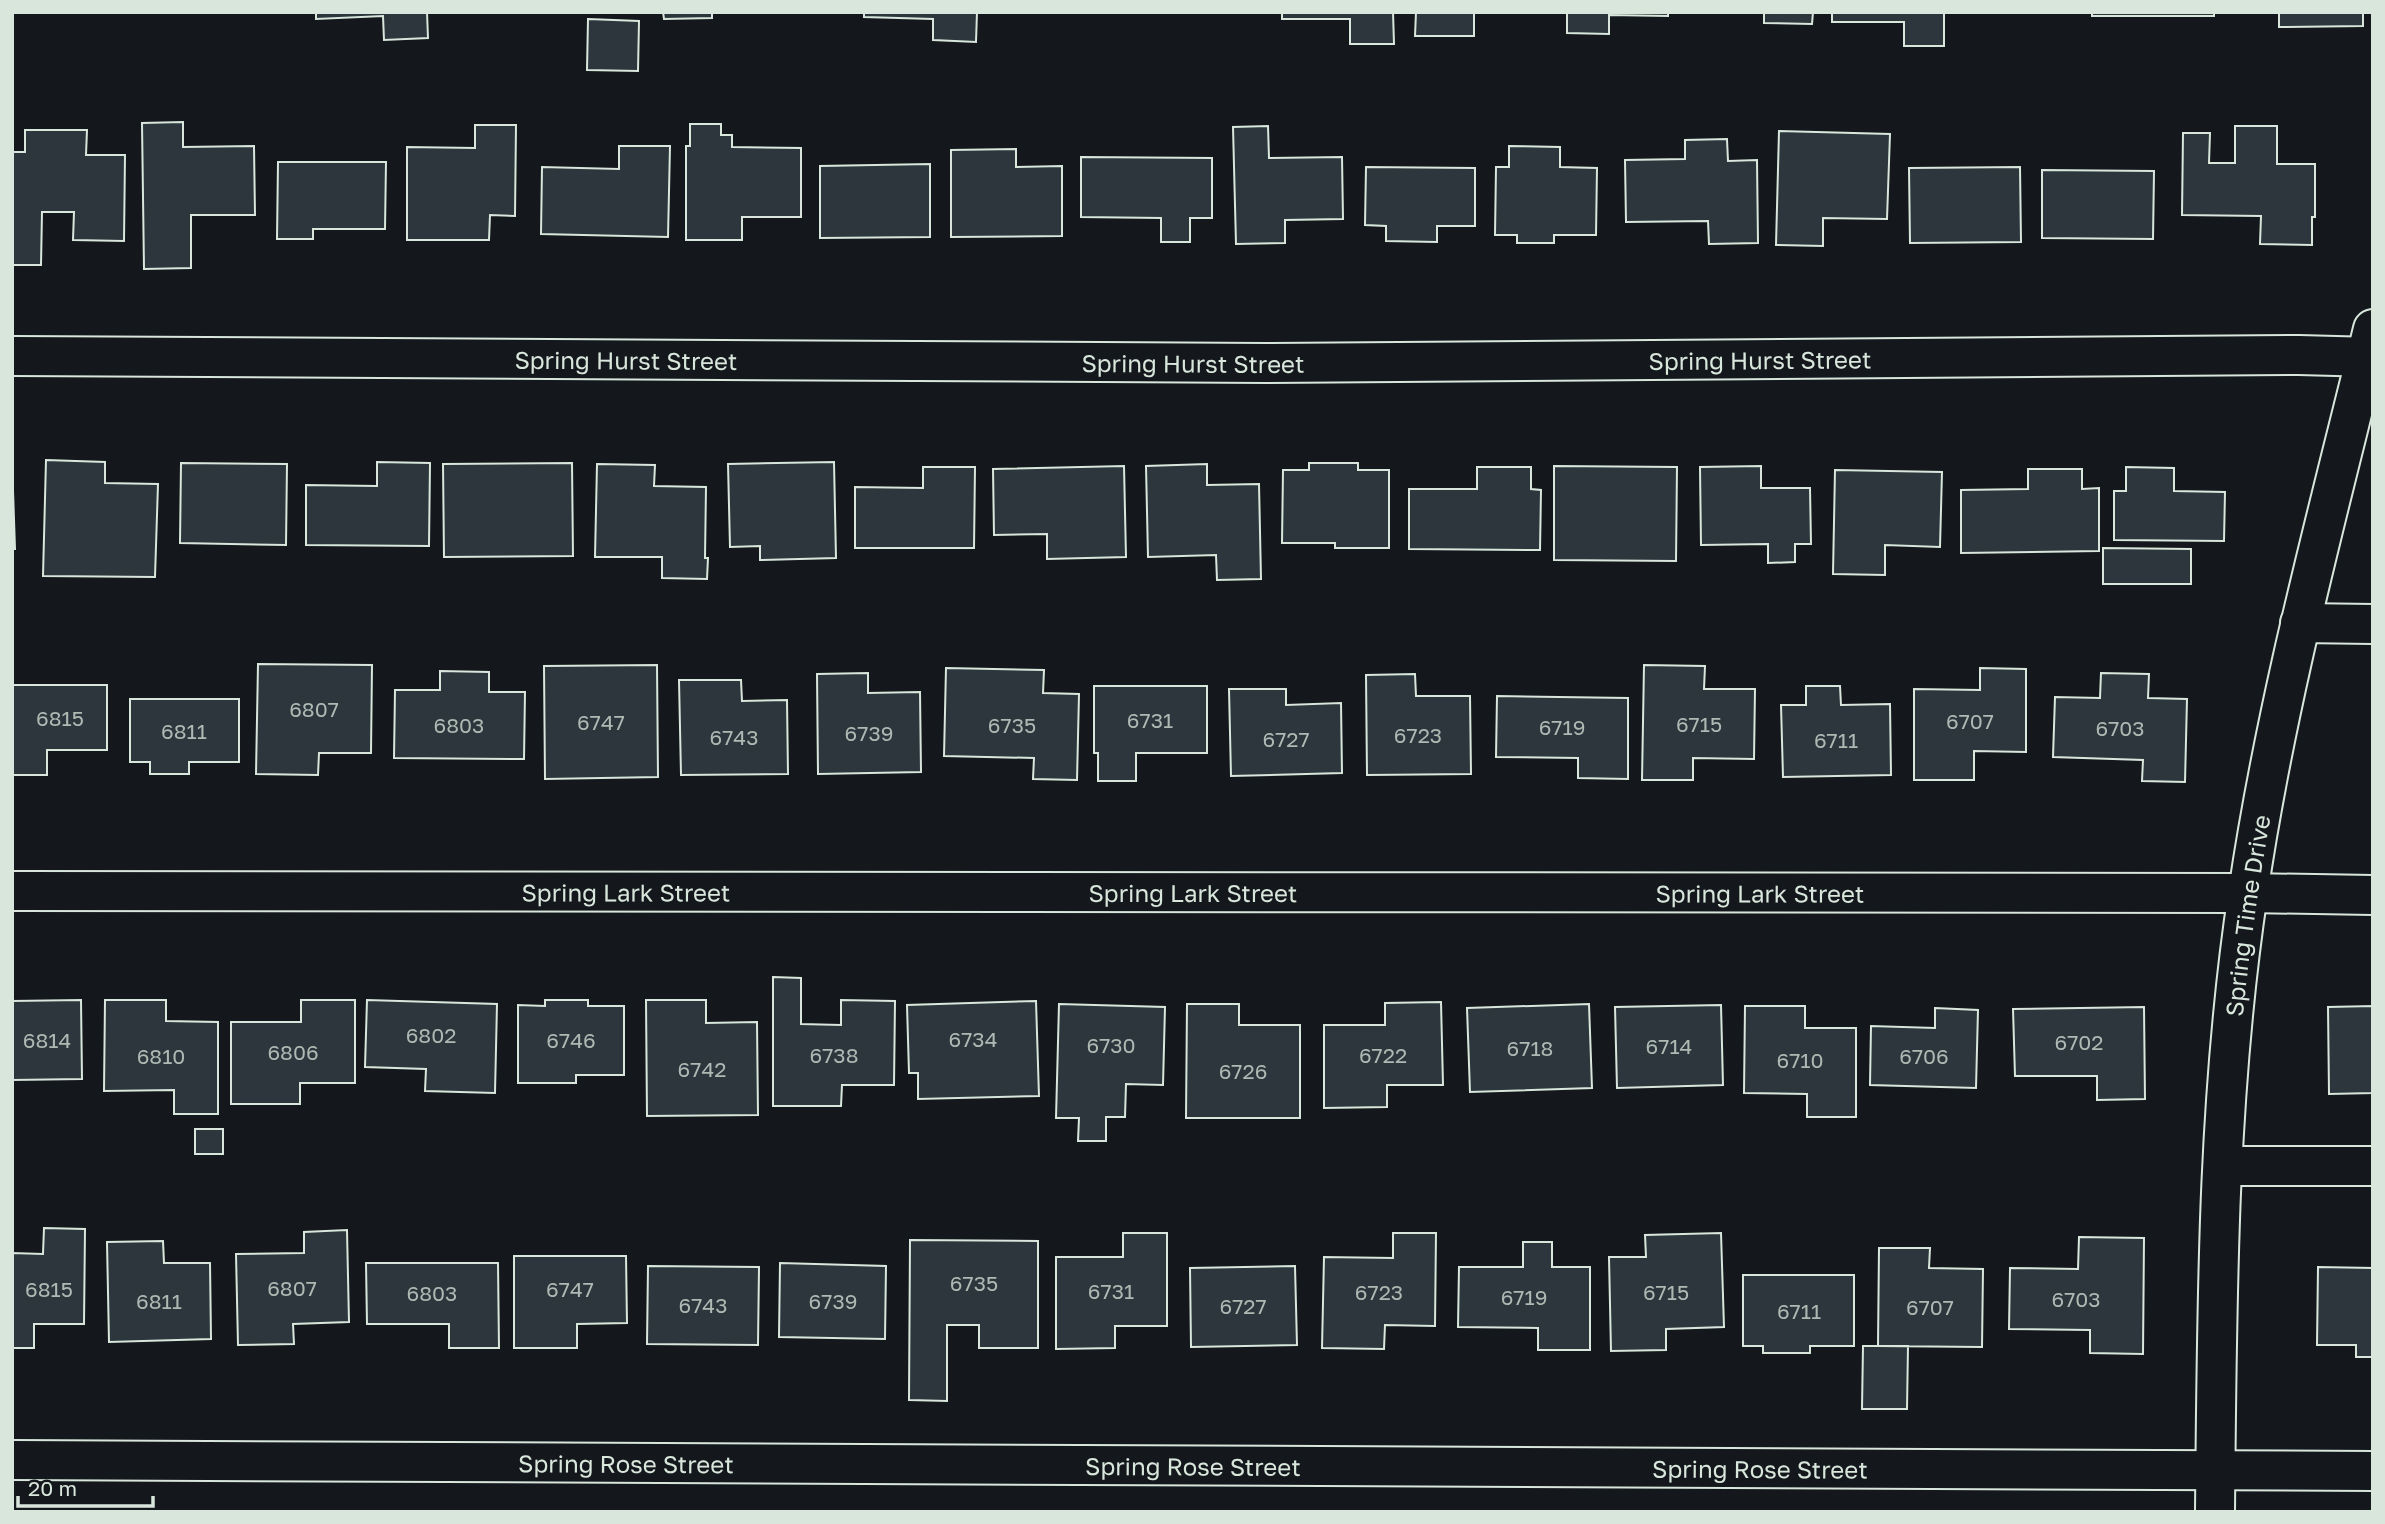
<svg xmlns="http://www.w3.org/2000/svg" width="2385" height="1524" font-family="'Golos Text',sans-serif">
<style>
.building{fill:#2c363c;stroke:#d8e6dc;stroke-width:2}
.lines{fill:none;stroke-linecap:round;stroke-linejoin:round}
.minor-casing{stroke:#d8e6dc;stroke-width:42}
.minor{stroke:#14181c;stroke-width:38}
.labels{text-anchor:middle;dominant-baseline:central;stroke-width:5;stroke-linejoin:round;paint-order:stroke}
.number-label{font-size:21px;fill:#adbab4}
.street-label{font-size:24px;fill:#d8e6dc;stroke:#14181c}
</style>
<rect width="100%" height="100%" fill="#14181c"/>
<path class="building" d="M 316,12 L 427,12 L 428,38 L 384,40 L 383,16 L 316,19 Z
M 663,12 L 712,12 L 712,18 L 664,19 Z
M 864,12 L 977,12 L 976,42 L 933,40 L 933,19 L 864,17 Z
M 1282,12 L 1393,12 L 1394,44 L 1350,44 L 1350,19 L 1282,19 Z
M 1416,12 L 1474,12 L 1474,36 L 1415,36 Z
M 1541,12 L 1668,12 L 1668,16 L 1609,15 L 1609,34 L 1567,33 L 1567,13 Z
M 1764,12 L 1813,12 L 1812,24 L 1764,23 Z
M 1832,12 L 1944,12 L 1944,46 L 1904,46 L 1904,22 L 1832,22 Z
M 2092,12 L 2214,12 L 2214,16 L 2092,16 Z
M 2279,12 L 2363,12 L 2363,26 L 2279,27 Z
M 588,19 L 639,21 L 638,71 L 587,70 Z
M 183,122 L 183,147 L 254,146 L 255,215 L 191,215 L 191,268 L 144,269 L 142,123 Z
M 690,124 L 721,124 L 721,135 L 732,135 L 732,147 L 801,148 L 801,217 L 742,217 L 742,240 L 686,240 L 686,146 L 690,146 Z
M 475,125 L 516,125 L 515,216 L 490,215 L 489,240 L 407,240 L 407,147 L 475,148 Z
M 1268,126 L 1269,158 L 1342,157 L 1343,219 L 1285,220 L 1285,243 L 1236,244 L 1233,127 Z
M 2235,126 L 2277,126 L 2277,164 L 2315,164 L 2315,217 L 2312,217 L 2312,245 L 2260,244 L 2261,216 L 2182,215 L 2183,133 L 2210,133 L 2209,163 L 2235,163 Z
M 25,130 L 87,130 L 86,155 L 125,155 L 124,241 L 73,240 L 74,212 L 42,212 L 41,265 L 12,265 L 12,152 L 25,152 Z
M 1779,131 L 1890,134 L 1887,219 L 1823,218 L 1823,246 L 1776,245 Z
M 1727,139 L 1728,161 L 1757,160 L 1758,243 L 1709,244 L 1708,221 L 1626,222 L 1625,160 L 1685,159 L 1685,140 Z
M 619,146 L 670,146 L 668,237 L 541,234 L 542,167 L 619,169 Z
M 1509,146 L 1560,147 L 1560,167 L 1597,168 L 1596,235 L 1554,235 L 1554,243 L 1517,243 L 1517,235 L 1495,235 L 1496,167 L 1509,167 Z
M 1016,149 L 1016,167 L 1062,166 L 1062,236 L 951,237 L 951,150 Z
M 1081,157 L 1212,158 L 1212,218 L 1190,218 L 1190,242 L 1161,242 L 1161,218 L 1081,217 Z
M 278,162 L 386,162 L 385,229 L 313,229 L 313,239 L 277,239 Z
M 930,164 L 930,237 L 820,238 L 820,166 Z
M 1366,167 L 1475,168 L 1475,226 L 1437,226 L 1437,242 L 1386,241 L 1386,226 L 1365,225 Z
M 2020,167 L 2021,242 L 1910,243 L 1909,168 Z
M 2042,170 L 2154,171 L 2153,239 L 2042,238 Z
M 46,460 L 105,462 L 105,483 L 158,484 L 155,577 L 43,576 Z
M 12,461 L 15,549 L 12,549 Z
M 377,462 L 430,463 L 429,546 L 306,545 L 306,485 L 377,486 Z
M 834,462 L 836,558 L 760,560 L 760,546 L 730,547 L 728,464 Z
M 181,463 L 287,464 L 286,545 L 180,543 Z
M 572,463 L 573,556 L 444,557 L 443,464 Z
M 1309,463 L 1358,463 L 1358,470 L 1389,470 L 1389,548 L 1335,548 L 1335,543 L 1282,543 L 1283,470 L 1309,470 Z
M 597,464 L 655,465 L 654,486 L 706,487 L 705,558 L 708,558 L 707,579 L 662,578 L 662,557 L 595,557 Z
M 1207,464 L 1207,485 L 1259,484 L 1261,579 L 1217,580 L 1216,555 L 1148,557 L 1146,466 Z
M 1124,466 L 1126,557 L 1047,559 L 1047,534 L 994,535 L 993,469 Z
M 1554,466 L 1677,467 L 1676,561 L 1554,560 Z
M 1761,466 L 1761,488 L 1810,488 L 1811,544 L 1795,544 L 1795,562 L 1768,563 L 1768,544 L 1701,545 L 1700,467 Z
M 923,467 L 975,467 L 974,548 L 855,548 L 855,487 L 923,488 Z
M 1477,467 L 1531,467 L 1531,489 L 1541,490 L 1540,550 L 1409,549 L 1409,489 L 1477,489 Z
M 2126,467 L 2174,468 L 2174,491 L 2225,492 L 2224,541 L 2114,540 L 2114,491 L 2126,491 Z
M 2028,469 L 2082,469 L 2082,489 L 2099,488 L 2099,551 L 1961,553 L 1961,490 L 2028,489 Z
M 1835,470 L 1942,472 L 1940,547 L 1885,545 L 1885,575 L 1833,574 Z
M 2103,548 L 2191,549 L 2191,584 L 2103,584 Z
M 258,664 L 372,665 L 371,753 L 319,753 L 318,775 L 256,774 Z
M 657,665 L 658,777 L 545,779 L 544,666 Z
M 1644,665 L 1705,666 L 1704,689 L 1755,689 L 1754,759 L 1693,758 L 1693,780 L 1642,780 Z
M 946,668 L 1044,670 L 1043,693 L 1079,694 L 1077,780 L 1033,779 L 1034,758 L 944,756 Z
M 1980,668 L 2026,669 L 2026,752 L 1974,751 L 1974,780 L 1914,780 L 1914,689 L 1980,690 Z
M 440,671 L 489,672 L 489,692 L 525,692 L 524,759 L 394,758 L 395,690 L 440,690 Z
M 868,673 L 868,693 L 920,692 L 921,772 L 818,774 L 817,674 Z
M 2101,673 L 2149,674 L 2148,698 L 2187,699 L 2185,782 L 2142,781 L 2143,760 L 2053,757 L 2055,697 L 2100,698 Z
M 1415,674 L 1416,696 L 1470,696 L 1471,774 L 1367,775 L 1366,675 Z
M 679,680 L 741,680 L 742,701 L 787,700 L 788,774 L 681,775 Z
M 12,685 L 107,685 L 107,750 L 47,750 L 47,775 L 12,775 Z
M 1094,686 L 1207,686 L 1207,753 L 1136,753 L 1136,781 L 1098,781 L 1098,753 L 1094,753 Z
M 1806,686 L 1840,686 L 1841,705 L 1890,704 L 1891,775 L 1783,777 L 1781,705 L 1806,705 Z
M 1229,689 L 1286,689 L 1286,705 L 1341,703 L 1342,773 L 1231,776 Z
M 1497,696 L 1628,698 L 1628,779 L 1578,778 L 1578,758 L 1496,757 Z
M 130,699 L 239,699 L 239,762 L 189,762 L 189,774 L 150,774 L 150,762 L 130,762 Z
M 773,977 L 801,978 L 801,1024 L 841,1025 L 841,1000 L 895,1001 L 894,1085 L 842,1085 L 841,1106 L 773,1106 Z
M 81,1000 L 82,1079 L 12,1080 L 12,1001 Z
M 105,1000 L 166,1000 L 166,1021 L 218,1022 L 218,1114 L 174,1114 L 174,1090 L 104,1091 Z
M 301,1000 L 355,1000 L 355,1083 L 300,1083 L 300,1104 L 231,1104 L 231,1022 L 301,1022 Z
M 367,1000 L 497,1004 L 495,1093 L 425,1091 L 426,1069 L 365,1067 Z
M 545,1000 L 588,1000 L 588,1006 L 624,1006 L 624,1075 L 576,1075 L 576,1083 L 518,1083 L 518,1005 L 545,1006 Z
M 646,1000 L 706,1000 L 706,1023 L 757,1022 L 758,1115 L 647,1116 Z
M 1036,1001 L 1039,1096 L 918,1099 L 918,1073 L 909,1073 L 907,1005 Z
M 1441,1002 L 1443,1085 L 1387,1085 L 1387,1107 L 1324,1108 L 1324,1025 L 1385,1025 L 1385,1003 Z
M 1059,1004 L 1165,1007 L 1163,1085 L 1126,1084 L 1125,1117 L 1106,1117 L 1106,1141 L 1078,1141 L 1079,1118 L 1056,1118 Z
M 1187,1004 L 1239,1004 L 1239,1025 L 1300,1025 L 1300,1118 L 1186,1118 Z
M 1589,1004 L 1592,1088 L 1470,1092 L 1467,1008 Z
M 1721,1005 L 1723,1085 L 1617,1088 L 1615,1007 Z
M 1745,1006 L 1805,1006 L 1805,1028 L 1856,1028 L 1856,1117 L 1807,1117 L 1807,1094 L 1744,1093 Z
M 2373,1006 L 2373,1093 L 2329,1094 L 2328,1007 Z
M 2144,1007 L 2145,1099 L 2097,1100 L 2097,1076 L 2015,1076 L 2013,1009 Z
M 1935,1008 L 1978,1010 L 1976,1088 L 1870,1085 L 1871,1026 L 1935,1028 Z
M 195,1129 L 223,1129 L 223,1154 L 195,1154 Z
M 44,1228 L 85,1229 L 84,1324 L 34,1324 L 34,1348 L 12,1348 L 12,1253 L 43,1254 Z
M 347,1230 L 349,1322 L 293,1324 L 294,1344 L 238,1345 L 236,1254 L 304,1253 L 304,1232 Z
M 1123,1233 L 1167,1233 L 1167,1326 L 1115,1326 L 1115,1348 L 1056,1349 L 1056,1257 L 1123,1257 Z
M 1393,1233 L 1436,1233 L 1435,1326 L 1385,1325 L 1384,1349 L 1322,1348 L 1324,1257 L 1393,1258 Z
M 1721,1233 L 1724,1327 L 1666,1329 L 1666,1350 L 1611,1351 L 1609,1257 L 1646,1257 L 1645,1235 Z
M 2079,1237 L 2144,1238 L 2143,1354 L 2090,1353 L 2090,1330 L 2009,1329 L 2010,1268 L 2078,1269 Z
M 910,1240 L 1038,1241 L 1038,1348 L 979,1348 L 979,1325 L 947,1325 L 947,1401 L 909,1400 Z
M 163,1241 L 164,1263 L 210,1263 L 211,1339 L 109,1342 L 107,1242 Z
M 1523,1242 L 1552,1242 L 1552,1267 L 1590,1267 L 1590,1350 L 1538,1350 L 1538,1328 L 1458,1327 L 1459,1267 L 1523,1267 Z
M 1879,1248 L 1930,1248 L 1929,1268 L 1983,1269 L 1982,1347 L 1878,1346 Z
M 514,1256 L 626,1256 L 627,1323 L 577,1324 L 577,1348 L 514,1348 Z
M 366,1263 L 498,1263 L 499,1348 L 449,1348 L 449,1324 L 367,1324 Z
M 780,1263 L 886,1266 L 885,1339 L 779,1337 Z
M 648,1266 L 759,1267 L 758,1345 L 647,1344 Z
M 1295,1266 L 1297,1345 L 1191,1347 L 1190,1268 Z
M 2318,1267 L 2373,1268 L 2373,1357 L 2356,1357 L 2356,1345 L 2317,1345 Z
M 1743,1275 L 1854,1275 L 1854,1346 L 1810,1346 L 1810,1353 L 1763,1353 L 1763,1346 L 1743,1346 Z
M 1863,1346 L 1908,1346 L 1907,1409 L 1862,1409 Z"/>
<g class="lines">
<g class="minor-casing">
<g id="minor">
<path id="s1" d="M 12,356 L 1266,363 L 2299,355 L 2373,357"/>
<path d="M 2300,623 L 2373,624"/>
<path id="s2" d="M 12,891 L 2248,893 L 2373,895"/>
<path d="M 2223,1166 L 2373,1166"/>
<path id="s3" d="M 12,1460 L 2373,1471"/>
<path id="s4" d="M 2215,1512 C 2217,1305 2217,1098 2248,893 C 2276,702 2327,516 2373,329"/>
</g>
</g>
<use href="#minor" class="minor"/>
</g>
<g class="labels">
<g class="number-label">
<text x="314" y="709">6807</text>
<text x="60" y="718">6815</text>
<text x="1150" y="720">6731</text>
<text x="1970" y="721">6707</text>
<text x="601" y="722">6747</text>
<text x="1699" y="724">6715</text>
<text x="459" y="725">6803</text>
<text x="1012" y="725">6735</text>
<text x="1562" y="727">6719</text>
<text x="2120" y="728">6703</text>
<text x="184" y="731">6811</text>
<text x="869" y="733">6739</text>
<text x="1418" y="735">6723</text>
<text x="734" y="737">6743</text>
<text x="1286" y="739">6727</text>
<text x="1836" y="740">6711</text>
<text x="431" y="1035">6802</text>
<text x="973" y="1039">6734</text>
<text x="47" y="1040">6814</text>
<text x="571" y="1040">6746</text>
<text x="2079" y="1042">6702</text>
<text x="1111" y="1045">6730</text>
<text x="1669" y="1046">6714</text>
<text x="1530" y="1048">6718</text>
<text x="293" y="1052">6806</text>
<text x="834" y="1055">6738</text>
<text x="1383" y="1055">6722</text>
<text x="161" y="1056">6810</text>
<text x="1924" y="1056">6706</text>
<text x="1800" y="1060">6710</text>
<text x="702" y="1069">6742</text>
<text x="1243" y="1071">6726</text>
<text x="974" y="1283">6735</text>
<text x="292" y="1288">6807</text>
<text x="49" y="1289">6815</text>
<text x="570" y="1289">6747</text>
<text x="1111" y="1291">6731</text>
<text x="1379" y="1292">6723</text>
<text x="1666" y="1292">6715</text>
<text x="432" y="1293">6803</text>
<text x="1524" y="1297">6719</text>
<text x="2076" y="1299">6703</text>
<text x="159" y="1301">6811</text>
<text x="833" y="1301">6739</text>
<text x="703" y="1305">6743</text>
<text x="1243" y="1306">6727</text>
<text x="1930" y="1307">6707</text>
<text x="1799" y="1311">6711</text>
</g>
<g class="street-label">
<text stroke="none"><textPath href="#s1" startOffset="614">Spring Hurst Street</textPath></text>
<text stroke="none"><textPath href="#s1" startOffset="1748">Spring Hurst Street</textPath></text>
<text stroke="none"><textPath href="#s1" startOffset="1181">Spring Hurst Street</textPath></text>
<text stroke="none"><textPath href="#s2" startOffset="614">Spring Lark Street</textPath></text>
<text stroke="none"><textPath href="#s2" startOffset="1181">Spring Lark Street</textPath></text>
<text stroke="none"><textPath href="#s2" startOffset="1748">Spring Lark Street</textPath></text>
<text stroke="none"><textPath href="#s4" startOffset="598">Spring Time Drive</textPath></text>
<text stroke="none"><textPath href="#s3" startOffset="614">Spring Rose Street</textPath></text>
<text stroke="none"><textPath href="#s3" startOffset="1181">Spring Rose Street</textPath></text>
<text stroke="none"><textPath href="#s3" startOffset="1748">Spring Rose Street</textPath></text>
</g>
</g>
<rect width="2385" height="1524" fill="none" stroke="#d8e6dc" stroke-width="28"/>
<path d="M18 1496v10h135v-10" fill="none" stroke="#d8e6dc" stroke-width="3.5"/>
<text x="28" y="1496" font-size="21" fill="#d8e6dc" stroke="#14181c" stroke-width="5" paint-order="stroke">20 m</text>
</svg>
